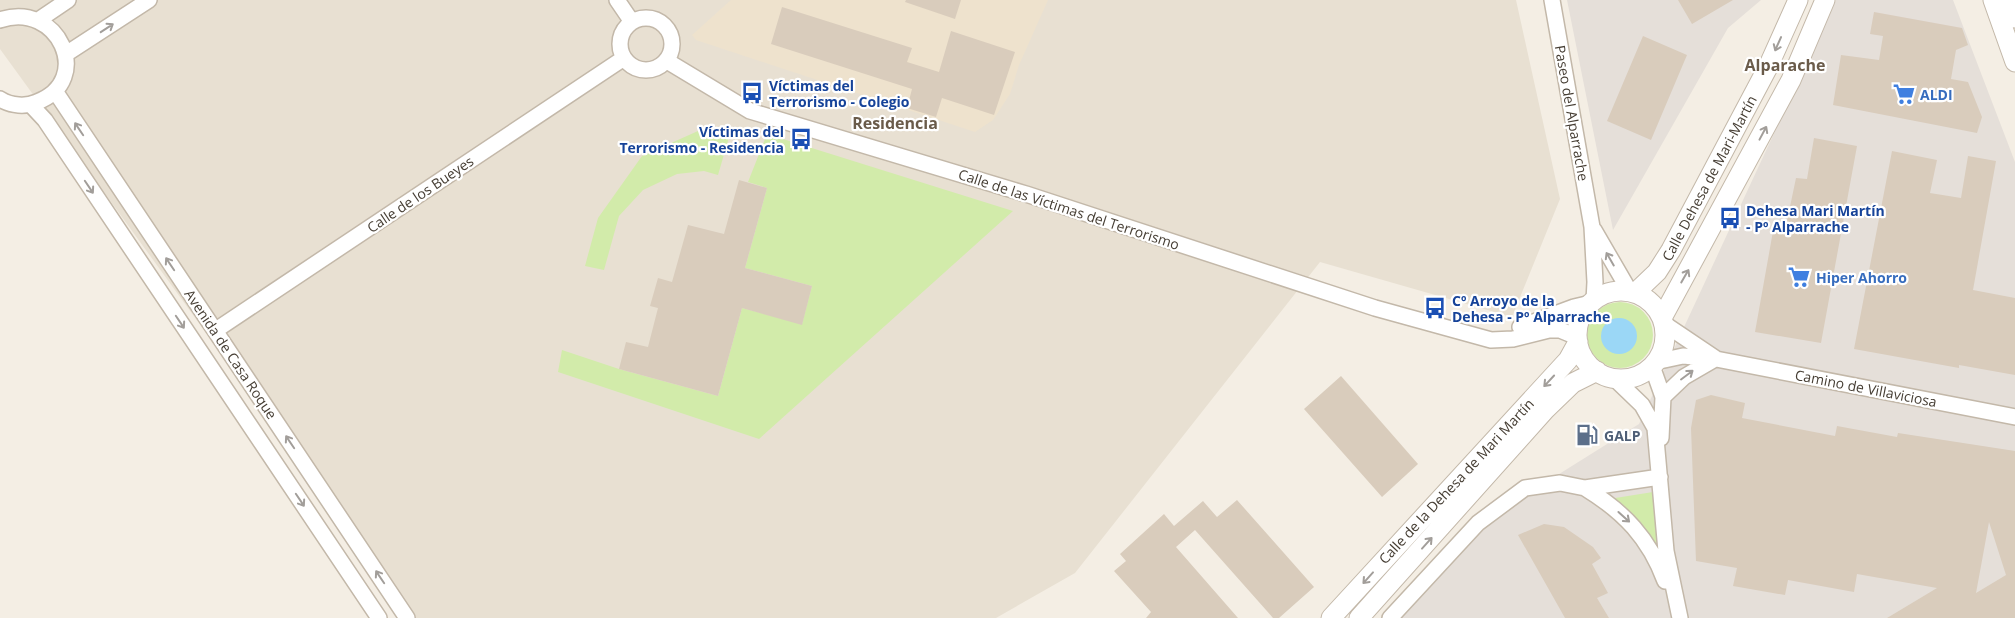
<svg xmlns="http://www.w3.org/2000/svg" width="2015" height="618" font-family="'Open Sans',sans-serif">
<style>
.residential{fill:#e8e0d2}
.industrial{fill:#e5dfd9}
.education{fill:#eee2cd}
.green{fill:#d2ebaa}
.water{fill:#9bd7f6}
.building{fill:#d9ccbc;fill-rule:evenodd}
.lines{fill:none;stroke-linecap:round;stroke-linejoin:round}
.minor-casing{stroke:#c3b8a9;stroke-width:18}
.tertiary-casing{stroke:#c3b8a9;stroke-width:21}
.minor{stroke:#fff;stroke-width:15}
.tertiary{stroke:#fff;stroke-width:19}
.oneway{stroke:#a29e9a}
.labels{text-anchor:middle;dominant-baseline:central;stroke-width:4.5;stroke-linejoin:round;paint-order:stroke}
.transit-label{font-size:14px;font-weight:bold;fill:#164399;stroke:#fff;text-anchor:start}
.shop-label{font-size:14px;font-weight:bold;fill:#366cbe;stroke:#fff;text-anchor:start}
.street-label{font-size:14px;fill:#463e34;stroke:#fff}
.service-label{font-size:14px;font-weight:bold;fill:#4e5e75;stroke:#fff;text-anchor:start}
.quarter-label{font-size:16px;font-weight:bold;fill:#6a5b4a;stroke:#fff}
</style>
<rect width="100%" height="100%" fill="#f4eee4"/>
<path class="residential" d="M 0,0 L 1516,0 L 1560,199 L 1512,317 L 1320,262 L 1075,573 L 996,618 L 413,618 L 0,49 Z"/>
<path class="industrial" d="M 1567,0 L 1761,0 L 1728,28 L 1613,230 Z
M 1836,0 L 1953,0 L 2015,162 L 2015,618 L 1401,618 L 1492,516 L 1639,424 Z"/>
<path class="education" d="M 731,0 L 1048,0 L 1019,65 L 1010,94 L 993,120 L 975,132 L 696,40 L 692,35 Z"/>
<path class="green" d="M 698,131 L 730,134 L 718,175 L 704,171 L 677,174 L 643,190 L 619,216 L 604,270 L 585,266 L 598,218 L 642,156 Z
M 767,134 L 1013,211 L 759,439 L 558,372 L 562,350 L 619,369 L 718,396 L 742,308 L 802,324 L 812,286 L 745,268 L 767,188 L 748,182 Z
M1587 335a33 33 0 1 1 66 0a33 33 0 1 1-66 0Z
M 1653,492 L 1657,547 L 1609,499 Z"/>
<path class="water" d="M1601 336a18 18 0 1 1 36 0a18 18 0 1 1-36 0Z"/>
<path class="building" d="M 906,0 L 961,0 L 955,19 L 905,2 Z
M 1678,0 L 1733,0 L 1692,24 Z
M 782,7 L 912,48 L 907,62 L 939,72 L 951,31 L 1015,52 L 994,115 L 942,98 L 936,117 L 907,108 L 912,89 L 771,44 Z
M 1874,12 L 1962,28 L 1968,45 L 1956,50 L 1951,79 L 1968,82 L 1982,117 L 1977,133 L 1833,105 L 1841,55 L 1879,60 L 1883,36 L 1870,34 Z
M 1643,36 L 1687,55 L 1651,140 L 1607,121 Z
M 1814,138 L 1857,146 L 1821,343 L 1755,332 L 1775,220 L 1787,221 L 1796,178 L 1807,179 Z
M 1892,151 L 1937,160 L 1930,193 L 1961,198 L 1968,156 L 1996,161 L 1973,290 L 2015,298 L 2015,375 L 1959,365 L 1959,368 L 1854,349 Z
M 739,180 L 767,188 L 745,268 L 812,286 L 802,325 L 742,308 L 718,396 L 619,369 L 626,342 L 648,347 L 658,308 L 650,306 L 658,278 L 672,282 L 688,225 L 724,234 Z
M 1341,376 L 1418,464 L 1382,497 L 1304,409 Z
M 1711,395 L 1745,403 L 1742,418 L 1835,436 L 1837,426 L 1897,437 L 1898,433 L 2015,451 L 2015,618 L 1887,618 L 1937,588 L 1857,574 L 1854,592 L 1788,580 L 1785,595 L 1733,586 L 1737,568 L 1696,561 L 1691,428 L 1696,400 ZM 1989,522 L 2006,575 L 1976,593 L 1981,566 Z
M 1237,500 L 1314,587 L 1279,618 L 1273,618 L 1195,530 L 1176,547 L 1238,618 L 1146,618 L 1151,612 L 1114,571 L 1126,561 L 1120,554 L 1164,514 L 1174,526 L 1203,501 L 1217,517 Z
M 1544,524 L 1564,527 L 1593,547 L 1601,558 L 1592,564 L 1608,593 L 1597,598 L 1609,618 L 1565,618 L 1518,535 Z"/>
<g class="lines">
<g class="minor-casing">
<path id="minor" d="M 617,0 L 632,22
M 1552,0 L 1592,227 L 1595,282 L 1594,301
M620 44a26 26 0 1 1 52 0a26 26 0 1 1-52 0Z
M 40,19 L 68,0
M 0,20 C 58,0 95,80 37,102 C 26,107 11,106 0,99
M 66,54 L 149,0
M 667,61 L 750,111 L 1026,194 L 1375,308 L 1491,340 L 1513,339 L 1549,330 L 1560,330 L 1577,337
M 55,91 L 407,618
M 31,105 L 45,120 L 379,618
M 1594,230 L 1630,292
M 1663,323 L 1715,358
M 1520,327 L 1574,307 L 1591,303
M 216,330 L 624,58
M 1655,362 L 1683,356 L 1716,359 L 2015,417
M 1652,366 L 1663,397 L 1661,438
M 1614,378 L 1642,405 L 1655,428 L 1666,551 L 1680,618
M 1663,397 L 1684,377 L 1715,359
M 1585,488 C 1624,512 1649,538 1665,581
M 1390,618 L 1478,523 L 1525,488 L 1560,483 L 1585,488 L 1660,477"/>
</g>
<g class="tertiary-casing">
<path id="tertiary" d="M 1993,0 L 2015,62
M 2009,0 L 2015,18
M1577 335a44 44 0 1 1 88 0a44 44 0 1 1-88 0Z
M 1635,293 L 1657,272 L 1671,250 L 1768,67 L 1798,0
M 1662,318 L 1791,80 L 1825,0
M 1331,618 L 1568,360 L 1578,342
M 1359,618 L 1545,410 L 1573,383 L 1597,371"/>
</g>
<use href="#minor" class="minor"/>
<use href="#tertiary" class="tertiary"/>
</g>
<defs><path id="oneway-shaft" d="M-6 0H5M1.5-3L5.5 0L1.5 3" fill="none" stroke-width="1.6" stroke-linecap="round" stroke-linejoin="round" transform="scale(1.25)"/></defs>
<g class="oneway">
<use href="#oneway-shaft" transform="translate(107 28) rotate(-33)"/>
<use href="#oneway-shaft" transform="translate(1778 44) rotate(114)"/>
<use href="#oneway-shaft" transform="translate(79 129) rotate(-124)"/>
<use href="#oneway-shaft" transform="translate(1763 133) rotate(-62)"/>
<use href="#oneway-shaft" transform="translate(89 187) rotate(56)"/>
<use href="#oneway-shaft" transform="translate(1610 259) rotate(-120)"/>
<use href="#oneway-shaft" transform="translate(170 264) rotate(-124)"/>
<use href="#oneway-shaft" transform="translate(1685 276) rotate(-60)"/>
<use href="#oneway-shaft" transform="translate(180 322) rotate(56)"/>
<use href="#oneway-shaft" transform="translate(1687 375) rotate(-37)"/>
<use href="#oneway-shaft" transform="translate(1549 381) rotate(133)"/>
<use href="#oneway-shaft" transform="translate(290 442) rotate(-124)"/>
<use href="#oneway-shaft" transform="translate(300 500) rotate(56)"/>
<use href="#oneway-shaft" transform="translate(1624 517) rotate(42)"/>
<use href="#oneway-shaft" transform="translate(1427 543) rotate(-48)"/>
<use href="#oneway-shaft" transform="translate(380 577) rotate(-124)"/>
<use href="#oneway-shaft" transform="translate(1368 578) rotate(132)"/>
</g>
<defs>
<g id="bus-bare" transform="scale(1.725)"><path d="M-5-6H5V4H4V6H2V4H-2V6H-4V4H-5ZM-3.5-4V0h7V-4ZM-3.5 1.2v1.5H-2V1.2ZM2 1.2v1.5H3.5V1.2Z" fill="#1a4fb4" stroke="#fff" stroke-width="2.5" paint-order="stroke"/></g>
<g id="supermarket-bare" transform="scale(1.725)"><path d="M-6-5.5h2.5l.6 2H6L4.5 2H-2.5L-4.4-4H-6ZM-1.5 3.2a1.3 1.3 0 1 0 .1 0ZM3 3.2a1.3 1.3 0 1 0 .1 0Z" fill="#3f7fe0" stroke="#fff" stroke-width="2.5" paint-order="stroke"/></g>
<g id="fuel-bare" transform="scale(1.725)"><path d="M-5.5-6h7V0h2V4h1.3V-2.5L3-4.5l.8-.8L6-3V5H2.5V1h-1V6h-7ZM-4.2-4.7v3.2H.2V-4.7Z" fill="#5c6f8a" stroke="#fff" stroke-width="2.5" paint-order="stroke"/></g>
</defs>
<g fill-rule="evenodd">
<use href="#bus-bare" x="752" y="93"/>
<use href="#supermarket-bare" x="1904" y="94"/>
<use href="#bus-bare" x="801" y="139"/>
<use href="#bus-bare" x="1730" y="218"/>
<use href="#supermarket-bare" x="1799" y="277"/>
<use href="#bus-bare" x="1435" y="308"/>
<use href="#fuel-bare" x="1587" y="435"/>
</g>
<g class="labels">
<g class="transit-label">
<text x="769" y="85">Víctimas del<tspan x="769" dy="16">Terrorismo - Colegio</tspan></text>
<text x="784" y="131" text-anchor="end">Víctimas del<tspan x="784" dy="16">Terrorismo - Residencia</tspan></text>
<text x="1746" y="210">Dehesa Mari Martín<tspan x="1746" dy="16">- Pº Alparrache</tspan></text>
<text x="1452" y="300">Cº Arroyo de la<tspan x="1452" dy="16">Dehesa - Pº Alparrache</tspan></text>
</g>
<g class="shop-label">
<text x="1920" y="94">ALDI</text>
<text x="1816" y="277">Hiper Ahorro</text>
</g>
<g class="street-label">
<text transform="translate(1572 113) rotate(80)">Paseo del Alparrache</text>
<text transform="translate(1709 178) rotate(-62)">Calle Dehesa de Mari-Martín</text>
<text transform="translate(420 194) rotate(-34)">Calle de los Bueyes</text>
<text transform="translate(1069 209) rotate(18)">Calle de las Víctimas del Terrorismo</text>
<text transform="translate(231 354) rotate(56)">Avenida de Casa Roque</text>
<text transform="translate(1866 388) rotate(11)">Camino de Villaviciosa</text>
<text transform="translate(1456 481) rotate(-47)">Calle de la Dehesa de Mari Martín</text>
</g>
<g class="service-label">
<text x="1604" y="435">GALP</text>
</g>
<g class="quarter-label">
<text x="1785" y="65">Alparache</text>
<text x="895" y="123">Residencia</text>
</g>
</g>
</svg>
